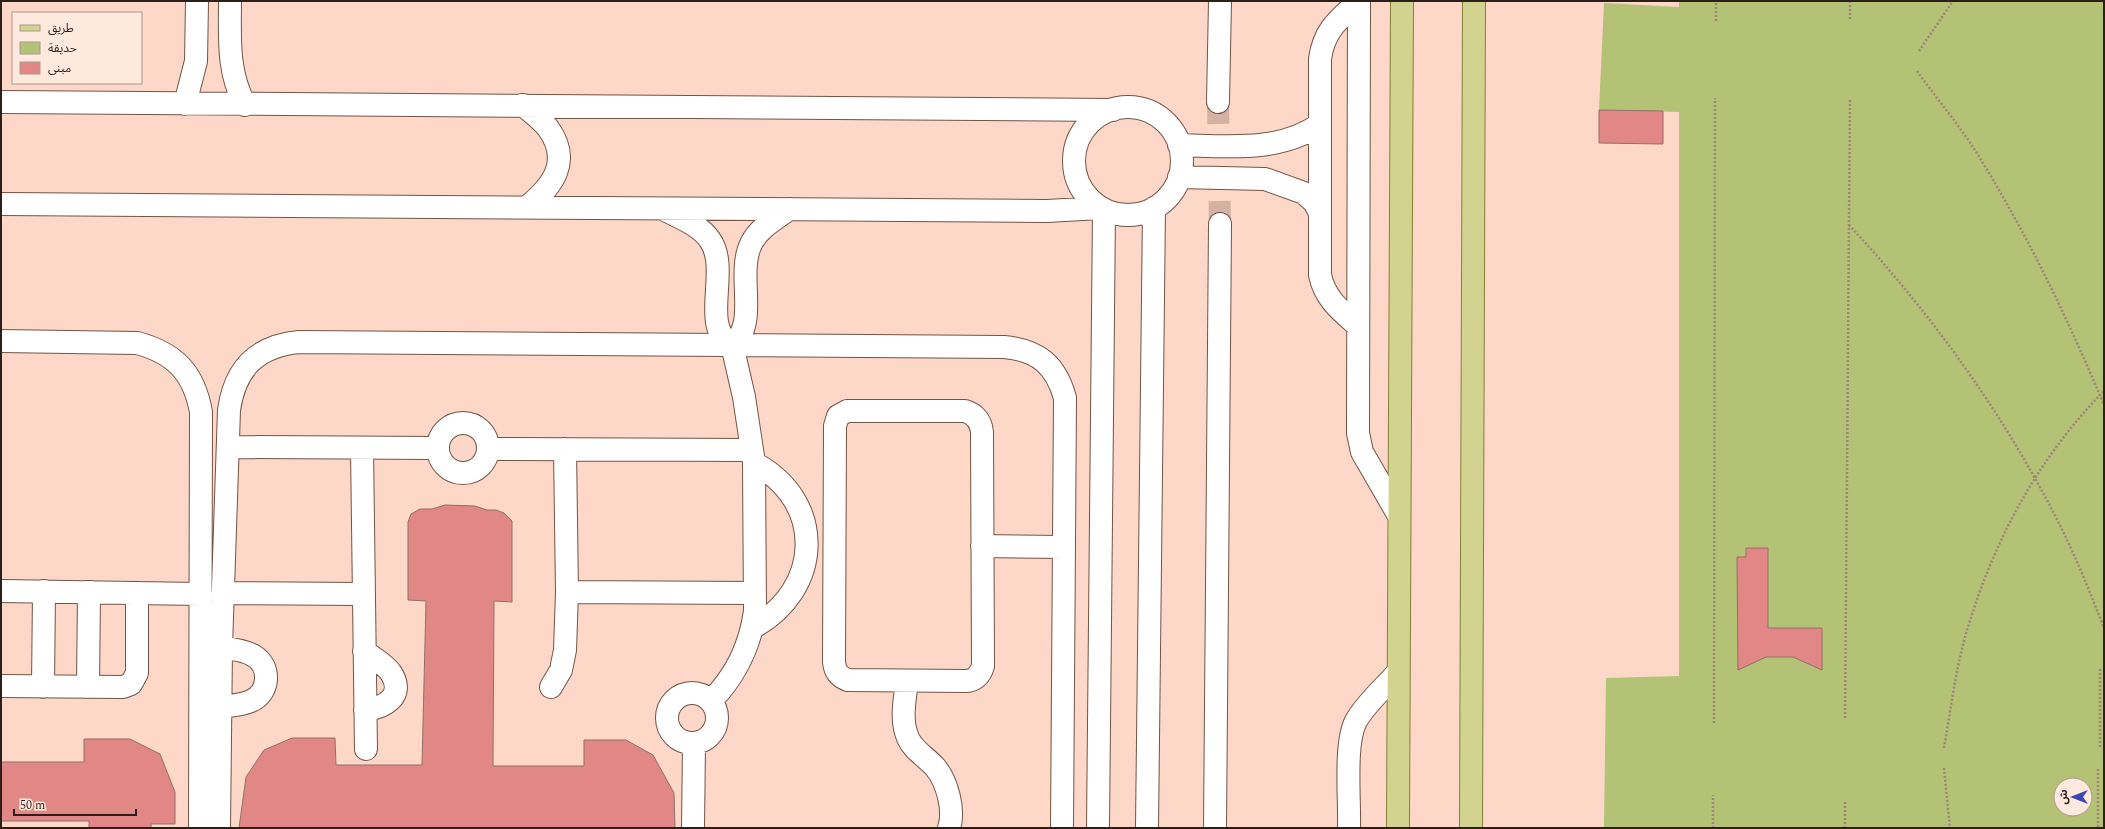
<svg xmlns="http://www.w3.org/2000/svg" width="2105" height="829" font-family="Spectral,'Noto Sans Arabic',serif">
<style>
.green{fill:#b3c274;fill-rule:evenodd}
.building{fill:#e18785;stroke:#936e6c}
.lines{fill:none;stroke-linecap:round;stroke-linejoin:round}
.minor-tunnel{stroke:#d3b2a4;stroke-width:22;stroke-dasharray:22 11;stroke-linecap:butt}
.minor-casing{stroke:#735345;stroke-width:24}
.major-casing{stroke:#848036;stroke-width:24}
.path{stroke:#a0857a;stroke-width:2.5;stroke-dasharray:2 2;stroke-linecap:butt}
.minor{stroke:#fff;stroke-width:22}
.major{stroke:#d1d38f;stroke-width:22}
</style>
<rect width="100%" height="100%" fill="#fdd7c7"/>
<path class="green" d="M 1679,1 L 2104,1 L 2104,828 L 1604,828 L 1606,678 L 1679,676 L 1679,112 L 1599,110 L 1604,3 L 1679,7 ZM 2061,785 L 2085,785 L 2085,809 L 2061,809 Z"/>
<path class="building" d="M 1599,110 L 1663,111 L 1663,144 L 1599,143 Z
M 445,505 L 475,506 L 487,510 L 496,510 L 504,513 L 512,521 L 512,602 L 494,601 L 493,766 L 584,766 L 584,740 L 626,740 L 653,755 L 674,793 L 675,828 L 239,828 L 246,777 L 264,750 L 292,738 L 335,738 L 336,765 L 422,765 L 426,601 L 408,600 L 408,522 L 411,514 L 420,509 L 432,509 Z
M 1746,548 L 1768,548 L 1768,628 L 1822,628 L 1822,670 L 1793,657 L 1766,657 L 1738,670 L 1737,557 L 1746,557 Z
M 84,739 L 130,739 L 160,754 L 175,792 L 175,824 L 151,824 L 151,828 L 89,828 L 89,821 L 1,821 L 1,762 L 84,762 Z"/>
<g class="lines">
<path class="minor-tunnel" d="M 1218,102 L 1220,224"/>
<g class="minor-casing">
<path id="minor" d="M 230,1 C 230,38 227,71 245,105
M 1359,1 L 1358,433 L 1362,452 L 1399,516
M 1,102 L 1113,110
M 1218,102 L 1220,1
M 185,104 L 196,61 L 197,1
M 523,105 C 531,112 541,119 548,128 C 572,161 553,186 527,207
M1074 161a54 54 0 1 1 108 0a54 54 0 1 1-108 0Z
M 1179,145 C 1226,146 1279,153 1320,124
M 1179,177 L 1265,179 L 1304,193 L 1314,202 L 1320,213
M 1,204 L 1047,211 L 1100,208
M 665,210 C 680,218 700,225 710,240 C 731,270 699,327 732,345 L 744,397 L 754,463 L 755,611 C 750,647 736,675 711,701
M 1358,326 C 1341,311 1325,299 1320,275 L 1320,59 C 1324,30 1338,20 1359,1
M 1,341 L 137,343 C 175,353 194,373 201,412 L 200,828
M 732,345 C 760,323 735,273 752,242 C 760,227 776,219 789,209
M 847,411 L 965,411 C 975,414 981,421 982,432 L 983,666 C 980,676 974,681 965,681 L 848,680 C 839,677 835,672 834,662 L 835,426 L 838,416 Z
M438 448a25 25 0 1 1 50 0a25 25 0 1 1-50 0Z
M 228,447 L 438,448
M 362,448 L 366,749
M 488,449 L 752,450
M 982,546 L 1064,547
M 1,591 L 201,594
M 567,592 L 755,593
M 223,593 L 363,594
M 752,628 C 823,590 826,501 754,463
M 364,651 C 373,658 385,664 391,673 C 406,696 384,708 365,710
M 907,681 C 905,699 900,720 908,738 C 913,750 926,757 935,767 C 947,781 955,810 949,828
M 1,686 L 123,687 L 131,684 L 137,673 L 137,593
M 43,687 L 44,591
M 88,687 L 89,592
M 551,687 L 561,670 L 565,650 L 567,592 L 565,449
M667 718a25 25 0 1 1 50 0a25 25 0 1 1-50 0Z
M 220,707 C 230,706 242,705 251,701 C 270,693 271,666 254,656 C 245,650 231,649 221,647
M 219,828 L 221,647 L 229,410 C 235,368 257,346 299,342 L 1004,347 C 1038,350 1056,365 1065,398 L 1062,828
M 693,828 L 694,744
M 1098,828 L 1104,210
M 1147,828 L 1154,208
M 1215,828 L 1220,224
M 1349,828 C 1350,801 1344,743 1356,721 C 1366,703 1385,687 1398,672"/>
</g>
<g class="major-casing">
<path id="major" d="M 1398,828 L 1402,1
M 1471,828 L 1474,1"/>
</g>
<path class="path" d="M 1850,1 L 1850,21
M 1716,21 L 1716,1
M 1919,51 L 1953,1
M 1917,71 C 1937,99 1960,126 1978,155 C 2027,234 2068,319 2104,405
M 1849,225 C 1927,309 1998,406 2051,508 C 2072,547 2088,587 2104,628
M 1845,718 L 1850,99
M 1714,723 L 1715,98
M 2100,747 L 2100,670 L 2104,670
M 1944,748 C 1951,708 1956,666 1968,627 C 1995,538 2039,457 2104,391
M 1944,768 L 1950,828
M 2098,769 L 2098,828
M 1713,828 L 1713,795
M 1845,828 L 1845,802"/>
<use href="#minor" class="minor"/>
<use href="#major" class="major"/>
</g>
<rect width="2105" height="829" fill="none" stroke="#2c1f19" stroke-width="4"/>
<rect x="12" y="12" width="130" height="72" fill="#ffe8de" stroke="#ab988f"/>
<rect x="20" y="25" width="20" height="6" fill="#d1d38f" stroke="#ab988f"/>
<text x="48" y="32" font-size="12" fill="#2c1f19">طريق</text>
<rect x="20" y="42" width="20" height="12" fill="#b3c274" stroke="#ab988f"/>
<text x="48" y="52" font-size="12" fill="#2c1f19">حديقة</text>
<rect x="20" y="62" width="20" height="12" fill="#e18785" stroke="#ab988f"/>
<text x="48" y="72" font-size="12" fill="#2c1f19">مبنى</text>
<g transform="translate(2073 797) rotate(270)"><circle r="19" fill="#ffe8de" stroke="#ab988f"/>
<path d="M0-3L7 15L0 10L-7 15Z" fill="#3748bb"/>
<text y="-6" font-size="11" font-weight="bold" text-anchor="middle" fill="#2c1f19">ش</text>
</g>
<path d="M14 809v6h122v-6" fill="none" stroke="#2c1f19" stroke-width="2"/>
<text x="20" y="809" font-size="12" fill="#2c1f19" stroke="#ffe8de" stroke-width="3" paint-order="stroke">50 m</text>
</svg>
